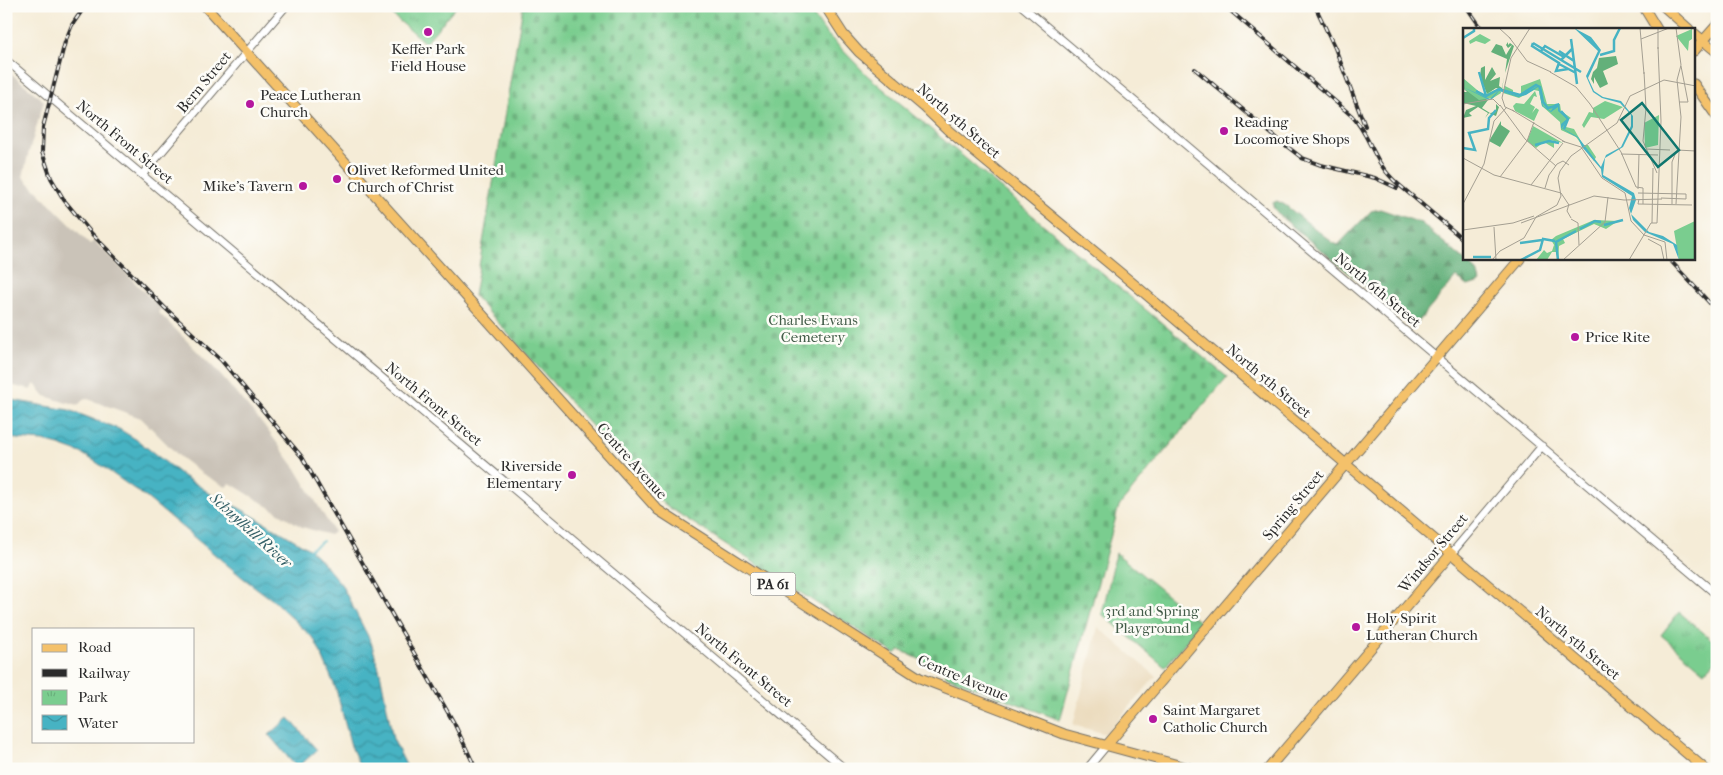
<svg xmlns="http://www.w3.org/2000/svg" width="1723" height="775" font-family="'IM FELL French Canon',serif">
<style>
.built{fill:#ead9ba}
.industrial{fill:#cac3b8}
.forest{fill:url(#forest-firs);stroke:#476e52}
.cemetery{fill:url(#cemetery-stones);stroke:#527c5d}
.park{fill:url(#park-tufts);stroke:#527c5d}
.water{fill:url(#water-waves);stroke:#396f77}
.lines{fill:none;stroke-linecap:round;stroke-linejoin:round}
.stream{stroke:#47b3c3;stroke-width:2}
.minor-casing{stroke:#726f67;stroke-width:9}
.major-casing{stroke:#726f67;stroke-width:11}
.minor{stroke:#fff;stroke-width:7}
.major{stroke:#f4c16a;stroke-width:9}
.rail-casing{stroke:#2b2b2b;stroke-width:4}
.rail{stroke:#fdfcf7;stroke-width:2;stroke-dasharray:5.5;stroke-linecap:butt}
.poi-dot{fill:#b5179e;stroke:#fdfcf7;stroke-width:2}
.labels{text-anchor:middle;dominant-baseline:central;stroke-width:5;stroke-linejoin:round;paint-order:stroke}
.shield{fill:#fdfcf7;stroke:#6a6a68;stroke-width:1}
.shield-label{font-size:14px;font-weight:bold;fill:#2b2b2b}
.poi-label{font-size:15px;fill:#2b2b2b;stroke:#fdfcf7;text-anchor:start}
.street-label{font-size:15px;fill:#2b2b2b;stroke:#fdfcf7}
.park-label{font-size:15px;fill:#435c49;stroke:#fdfcf7}
.water-label{font-size:16px;font-style:italic;fill:#366168;stroke:#fdfcf7}
.inset-river{fill:none;stroke:#47b3c3;stroke-width:2.5}
.inset-road{fill:none;stroke:#a49f92;stroke-width:1}
.view{fill:#0f766e;fill-opacity:0.15;stroke:#0f766e;stroke-width:2.5}
.inset-edge{fill:none;stroke:#2b2b2b;stroke-width:2.5}
</style>
<defs>
<pattern id="forest-firs" width="22" height="20" patternUnits="userSpaceOnUse" patternTransform="scale(1.25)"><rect width="22" height="20" fill="#63b07a"/><path d="M5 1l3.5 6h-7zM16 11l3.5 6h-7z" fill="#528f64"/></pattern>
<pattern id="cemetery-stones" width="16" height="16" patternUnits="userSpaceOnUse" patternTransform="scale(1.25)"><rect width="16" height="16" fill="#7acd8f"/><path d="M2 7V4a2 2 0 0 1 4 0v3zM10 15v-3a2 2 0 0 1 4 0v3z" fill="#6ab07c"/></pattern>
<pattern id="park-tufts" width="24" height="20" patternUnits="userSpaceOnUse" patternTransform="scale(1.25)"><rect width="24" height="20" fill="#7acd8f"/><path d="M3 7l-1-3M5 7V3M7 7l1-3M15 17l-1-3M17 17v-4M19 17l1-3" fill="none" stroke="#6ab07c"/></pattern>
<pattern id="water-waves" width="16" height="10" patternUnits="userSpaceOnUse" patternTransform="scale(1.25)"><rect width="16" height="10" fill="#47b3c3"/><path d="M0 5q4-4 8 0t8 0" fill="none" stroke="#3b929f"/></pattern>
</defs>
<rect width="100%" height="100%" fill="#fdfcf7"/>
<filter id="ink" filterUnits="userSpaceOnUse"><feTurbulence type="fractalNoise" baseFrequency=".02" numOctaves="2"/><feDisplacementMap in="SourceGraphic" scale="10" xChannelSelector="R" yChannelSelector="G"/><feConvolveMatrix kernelMatrix="1 2 1 2 8 2 1 2 1" color-interpolation-filters="sRGB"/></filter>
<filter id="wash" filterUnits="userSpaceOnUse"><feTurbulence type="fractalNoise" baseFrequency=".0096" numOctaves="4" result="noise"/><feDisplacementMap in="SourceGraphic" scale="20" xChannelSelector="R" yChannelSelector="G"/><feGaussianBlur stdDeviation="1.12" result="paint"/><feColorMatrix in="noise" values="0 0 0 0 0 0 0 0 0 0 0 0 0 0 0 0 0 1.4 0 .05"/><feComposite in="paint" operator="in"/></filter>
<g filter="url(#wash)">
<rect width="100%" height="100%" fill="#f5ecd7"/>
<path class="built" d="M 1098,627 L 1156,676 L 1106,734 L 1073,725 Z"/>
<path class="industrial" d="M 6,69 L 44,101 L 28,155 L 23,177 L 90,244 L 94,241 L 161,309 L 158,312 L 216,370 L 266,428 L 296,469 L 334,532 L 330,535 L 302,527 L 230,483 L 226,487 L 201,473 L 179,456 L 141,418 L 85,398 L 78,405 L 68,402 L 67,403 L 45,396 L 35,384 L 30,390 L 24,387 L 22,388 L 6,384 Z"/>
<path class="forest" d="M 1277,201 L 1285,205 L 1332,242 L 1338,245 L 1371,211 L 1380,209 L 1421,223 L 1477,271 L 1480,282 L 1468,286 L 1456,277 L 1414,327 L 1281,217 L 1273,207 L 1273,203 Z"/>
<path class="cemetery" d="M 523,6 L 807,6 L 825,32 L 868,76 L 1070,247 L 1227,377 L 1119,506 L 1060,720 L 946,676 L 945,671 L 900,650 L 895,654 L 670,508 L 658,499 L 474,296 Z"/>
<path class="park" d="M 394,6 L 457,6 L 425,43 L 389,12 Z
M 1116,553 L 1201,623 L 1165,667 L 1102,614 Z
M 1679,612 L 1717,644 L 1717,659 L 1705,672 L 1661,635 Z"/>
<path class="water" d="M 6,399 L 69,410 L 119,429 L 137,440 L 183,476 L 199,486 L 215,497 L 239,508 L 286,535 L 309,549 L 317,556 L 341,584 L 371,642 L 380,672 L 393,739 L 408,769 L 361,769 L 351,746 L 336,689 L 320,651 L 314,639 L 274,601 L 243,578 L 147,498 L 96,462 L 81,453 L 59,445 L 43,441 L 6,438 Z
M 289,718 L 317,750 L 297,768 L 269,735 Z"/>
<g class="lines">
<path class="stream" d="M 308,551 L 323,541"/>
</g>
</g>
<g filter="url(#ink)">
<g class="lines">
<g class="minor-casing">
<path id="minor" d="M 1022,6 L 1717,595
M 6,60 L 845,769
M 142,175 L 286,6
M 1451,554 L 1542,446
M 1087,769 L 1107,745"/>
</g>
<g class="major-casing">
<path id="major" d="M 205,6 L 658,510 L 920,678 L 1064,734 L 1193,769
M 825,6 L 843,34 L 859,52 L 924,107 L 949,131 L 1135,285 L 1705,769
M 1643,6 L 1657,29
M 1663,6 L 1689,29
M 1694,33 L 1717,52
M 1694,51 L 1717,25
M 1694,84 L 1717,117
M 1107,745 L 1520,259
M 1268,769 L 1451,554"/>
</g>
<use href="#minor" class="minor"/>
<use href="#major" class="major"/>
<g class="rail-casing">
<path id="rail" d="M 85,6 L 72,25 L 65,42 L 43,127 L 42,152 L 51,178 L 64,200 L 92,234 L 164,307 L 221,360 L 302,457 L 454,723 L 476,769
M 1225,6 L 1352,116 C 1365,130 1370,147 1380,163 C 1385,171 1391,178 1398,184 L 1464,240
M 1315,6 L 1335,48 L 1365,126
M 1466,6 L 1482,29
M 1195,69 L 1280,141 L 1302,158 L 1321,165 L 1375,178 L 1397,188
M 1669,259 L 1717,311"/>
</g>
<use href="#rail" class="rail"/>
</g>
</g>
<g class="poi-dot">
<circle cx="428" cy="32" r="5"/>
<circle cx="250" cy="104" r="5"/>
<circle cx="1224" cy="131" r="5"/>
<circle cx="337" cy="179" r="5"/>
<circle cx="303" cy="186" r="5"/>
<circle cx="1575" cy="337" r="5"/>
<circle cx="572" cy="475" r="5"/>
<circle cx="1356" cy="627" r="5"/>
<circle cx="1153" cy="719" r="5"/>
</g>
<g class="labels">
<rect class="shield" x="750.5" y="572.5" width="45" height="23" rx="4"/>
<g class="shield-label">
<text x="773" y="584">PA 61</text>
</g>
<g class="poi-label">
<text x="428" y="49" text-anchor="middle">Keffer Park<tspan x="428" dy="17">Field House</tspan></text>
<text x="260" y="95">Peace Lutheran<tspan x="260" dy="17">Church</tspan></text>
<text x="1234" y="122">Reading<tspan x="1234" dy="17">Locomotive Shops</tspan></text>
<text x="347" y="170">Olivet Reformed United<tspan x="347" dy="17">Church of Christ</tspan></text>
<text x="293" y="186" text-anchor="end">Mike's Tavern</text>
<text x="1585" y="337">Price Rite</text>
<text x="562" y="466" text-anchor="end">Riverside<tspan x="562" dy="17">Elementary</tspan></text>
<text x="1366" y="618">Holy Spirit<tspan x="1366" dy="17">Lutheran Church</tspan></text>
<text x="1163" y="710">Saint Margaret<tspan x="1163" dy="17">Catholic Church</tspan></text>
</g>
<g class="street-label">
<text transform="translate(204 82) rotate(-50)">Bern Street</text>
<text transform="translate(959 121) rotate(41)">North 5th Street</text>
<text transform="translate(125 142) rotate(40)">North Front Street</text>
<text transform="translate(1378 290) rotate(40)">North 6th Street</text>
<text transform="translate(1269 381) rotate(40)">North 5th Street</text>
<text transform="translate(434 404) rotate(40)">North Front Street</text>
<text transform="translate(632 461) rotate(48)">Centre Avenue</text>
<text transform="translate(1293 505) rotate(-50)">Spring Street</text>
<text transform="translate(1433 553) rotate(-50)">Windsor Street</text>
<text transform="translate(1578 643) rotate(40)">North 5th Street</text>
<text transform="translate(744 665) rotate(40)">North Front Street</text>
<text transform="translate(963 678) rotate(23)">Centre Avenue</text>
</g>
<g class="park-label">
<text x="813" y="320">Charles Evans<tspan x="813" dy="17">Cemetery</tspan></text>
<text x="1152" y="611">3rd and Spring<tspan x="1152" dy="17">Playground</tspan></text>
</g>
<g class="water-label">
<text transform="translate(251 530) rotate(42)">Schuylkill River</text>
</g>
</g>
<g transform="translate(1463 28)">
<rect width="232" height="232" fill="#f5ecd7"/>
<path d="M 72,63 L 74,69 L 71,68 L 67,76 L 72,79 L 69,85 L 73,80 L 76,82 L 71,93 L 52,83 L 50,78 L 53,75 L 61,76 ZM 142,73 L 160,79 L 141,91 L 128,89 L 121,100 L 119,97 L 126,84 L 130,85 L 130,80 ZM 70,98 L 100,115 L 87,112 L 91,114 L 91,120 L 81,114 L 73,120 L 64,113 Z" fill="#7acd8f"/>
<path d="M 45,14 L 45,17 L 47,15 L 51,18 L 42,45 L 44,31 L 28,24 L 33,16 L 39,18 L 43,27 L 49,17 L 45,20 L 43,17 ZM 153,28 L 155,36 L 140,43 L 145,56 L 137,60 L 131,49 L 131,56 L 128,51 L 130,44 L 134,40 L 136,30 ZM 22,38 L 22,52 L 29,39 L 33,46 L 27,53 L 37,49 L 36,58 L 39,60 L 41,49 L 39,62 L 33,60 L 24,66 L 17,49 L 18,40 ZM 0,60 L 25,72 L 19,80 L 27,85 L 33,84 L 33,76 L 36,79 L 33,88 L 26,85 L 22,90 L 25,85 L 15,79 L 6,85 L 9,88 L 0,90 L 3,82 L 13,78 L 0,75 L 0,64 L 4,64 ZM 38,93 L 38,97 L 47,103 L 37,119 L 26,113 Z" fill="#63b07a"/>
<path d="M 229,1 L 229,11 L 226,13 L 225,23 L 213,8 ZM 196,87 L 195,117 L 182,120 L 181,95 Z" fill="#7acd8f"/>
<path d="M 17,6 L 28,12 L 22,16 L 13,13 L 7,16 L 6,13 ZM 0,46 L 0,50 L 20,67 L 37,60 L 38,65 L 30,70 L 16,72 L 0,60 ZM 77,51 L 84,76 L 97,76 L 98,83 L 108,90 L 103,93 L 103,99 L 111,101 L 120,117 L 125,117 L 133,129 L 131,133 L 113,109 L 98,102 L 97,94 L 79,78 L 76,63 L 71,62 L 56,70 L 40,65 L 42,58 L 50,62 L 50,66 L 58,66 L 58,58 ZM 131,192 L 155,193 L 143,201 L 131,196 L 100,211 L 102,215 L 96,218 L 95,232 L 93,224 L 89,224 L 84,232 L 73,232 L 81,222 L 84,225 L 89,223 L 91,217 L 93,220 L 88,212 L 93,208 ZM 232,193 L 232,232 L 216,232 L 211,203 Z" fill="#7acd8f"/>
<path d="M 111,0 L 128,9 L 138,22 L 125,50 L 131,63 L 140,69 L 158,73 L 170,88 L 170,99 L 160,119 L 142,130 L 140,147 L 171,165 L 173,172 L 168,186 L 186,204 L 200,208 L 214,217 L 216,232 L 210,216 L 182,204 L 170,192 L 166,180 L 169,168 L 139,149 L 138,141 L 119,119 L 115,110 L 98,100 L 98,96 L 104,91 L 95,83 L 95,79 L 88,84 L 79,78 L 75,59 L 63,67 L 55,69 L 36,63 L 29,71 L 26,72 L 0,59 L 27,71 L 36,62 L 56,68 L 75,58 L 80,78 L 88,83 L 92,76 L 96,75 L 97,83 L 105,91 L 99,100 L 115,109 L 138,139 L 143,127 L 158,119 L 168,98 L 168,87 L 157,75 L 139,70 L 130,64 L 123,48 L 135,23 Z" fill="#47b3c3"/>
<path class="inset-river" d="M 0,10 L 11,3 L 11,0M 108,11 L 114,56M 70,15 L 69,18 L 96,35 L 93,43 L 105,41M 70,15 L 118,44M 78,23 L 82,18 L 101,29M 96,23 L 111,33M 137,27 L 151,23 L 151,12 L 157,0M 98,32 L 110,20M 96,36 L 113,45M 16,44 L 23,68M 13,63 L 23,68 L 36,61 L 57,67 L 73,57 L 77,59 L 80,74 L 85,80 L 96,77M 98,83 L 105,91 L 101,101M 72,117 L 86,113 L 96,115M 0,120 L 12,122 L 6,105 L 25,101 L 26,90 L 33,82M 141,197 L 160,192M 117,201 L 132,193 L 138,194M 57,215 L 79,212M 10,229 L 28,229M 58,232 L 77,222 L 80,211 L 92,213M 95,232 L 93,214 L 113,203"/>
<path class="inset-road" d="M 36,0 L 48,11M 177,0 L 181,46M 213,0 L 218,37 L 214,52 L 218,89 L 213,176M 46,9 L 64,33 L 88,44M 178,11 L 206,0M 195,21 L 195,0M 87,44 L 113,59 L 127,76 L 158,124 L 173,159 L 180,160 L 180,176M 181,44 L 183,80 L 180,113 L 194,145M 216,74 L 225,74 L 218,38M 0,76 L 30,71 L 37,78M 37,77 L 62,111 L 93,138M 49,82 L 102,114M 51,83 L 42,79 L 39,70 L 48,30 L 67,0M 99,113 L 118,119 L 139,150 L 162,165 L 168,193 L 181,207 L 202,214 L 204,232M 183,121 L 207,122M 214,122 L 233,123M 158,126 L 195,127M 0,130 L 31,147 L 98,165 L 106,177M 37,149 L 64,113 L 71,94M 68,157 L 100,115M 82,160 L 86,147 L 94,136 L 100,133 L 106,137M 175,161 L 176,126M 175,165 L 223,166 L 223,171M 198,170 L 223,171M 176,171 L 175,176 L 229,177M 0,176 L 21,136 L 31,93 L 44,79M 106,176 L 104,183 L 108,190M 209,176 L 209,134 L 213,124M 108,191 L 115,195 L 116,217M 58,195 L 131,168 L 161,172 L 199,171M 188,195 L 194,195 L 198,93 L 195,19M 189,195 L 190,140M 31,199 L 33,232M 0,202 L 50,195 L 71,188M 185,211 L 198,218 L 201,232M 29,232 L 37,223 L 61,210 L 73,189 L 94,177 L 98,168 L 95,150 L 97,143 L 108,128 L 154,95 L 167,68 L 201,52 L 233,58M 100,232 L 142,194 L 145,169M 166,232 L 188,195"/>
<path class="view" d="M 179,75 L 216,122 L 195,139 L 158,92 Z"/>
<rect width="232" height="232" class="inset-edge"/>
</g>
<rect width="1723" height="775" fill="none" stroke="#fdfcf7" stroke-width="25"/>
<rect x="32" y="628" width="162" height="115" fill="#fdfcf7" stroke="#a9a8a5"/>
<rect x="42" y="644" width="25" height="8" fill="#f4c16a" stroke="#a9a8a5"/>
<text x="78" y="652" font-size="15" fill="#2b2b2b">Road</text>
<rect x="42" y="669" width="25" height="8" fill="#2b2b2b" stroke="#a9a8a5"/>
<text x="78" y="678" font-size="15" fill="#2b2b2b">Railway</text>
<rect x="42" y="690" width="25" height="15" fill="url(#park-tufts)" stroke="#a9a8a5"/>
<text x="78" y="702" font-size="15" fill="#2b2b2b">Park</text>
<rect x="42" y="715" width="25" height="15" fill="url(#water-waves)" stroke="#a9a8a5"/>
<text x="78" y="728" font-size="15" fill="#2b2b2b">Water</text>
</svg>
